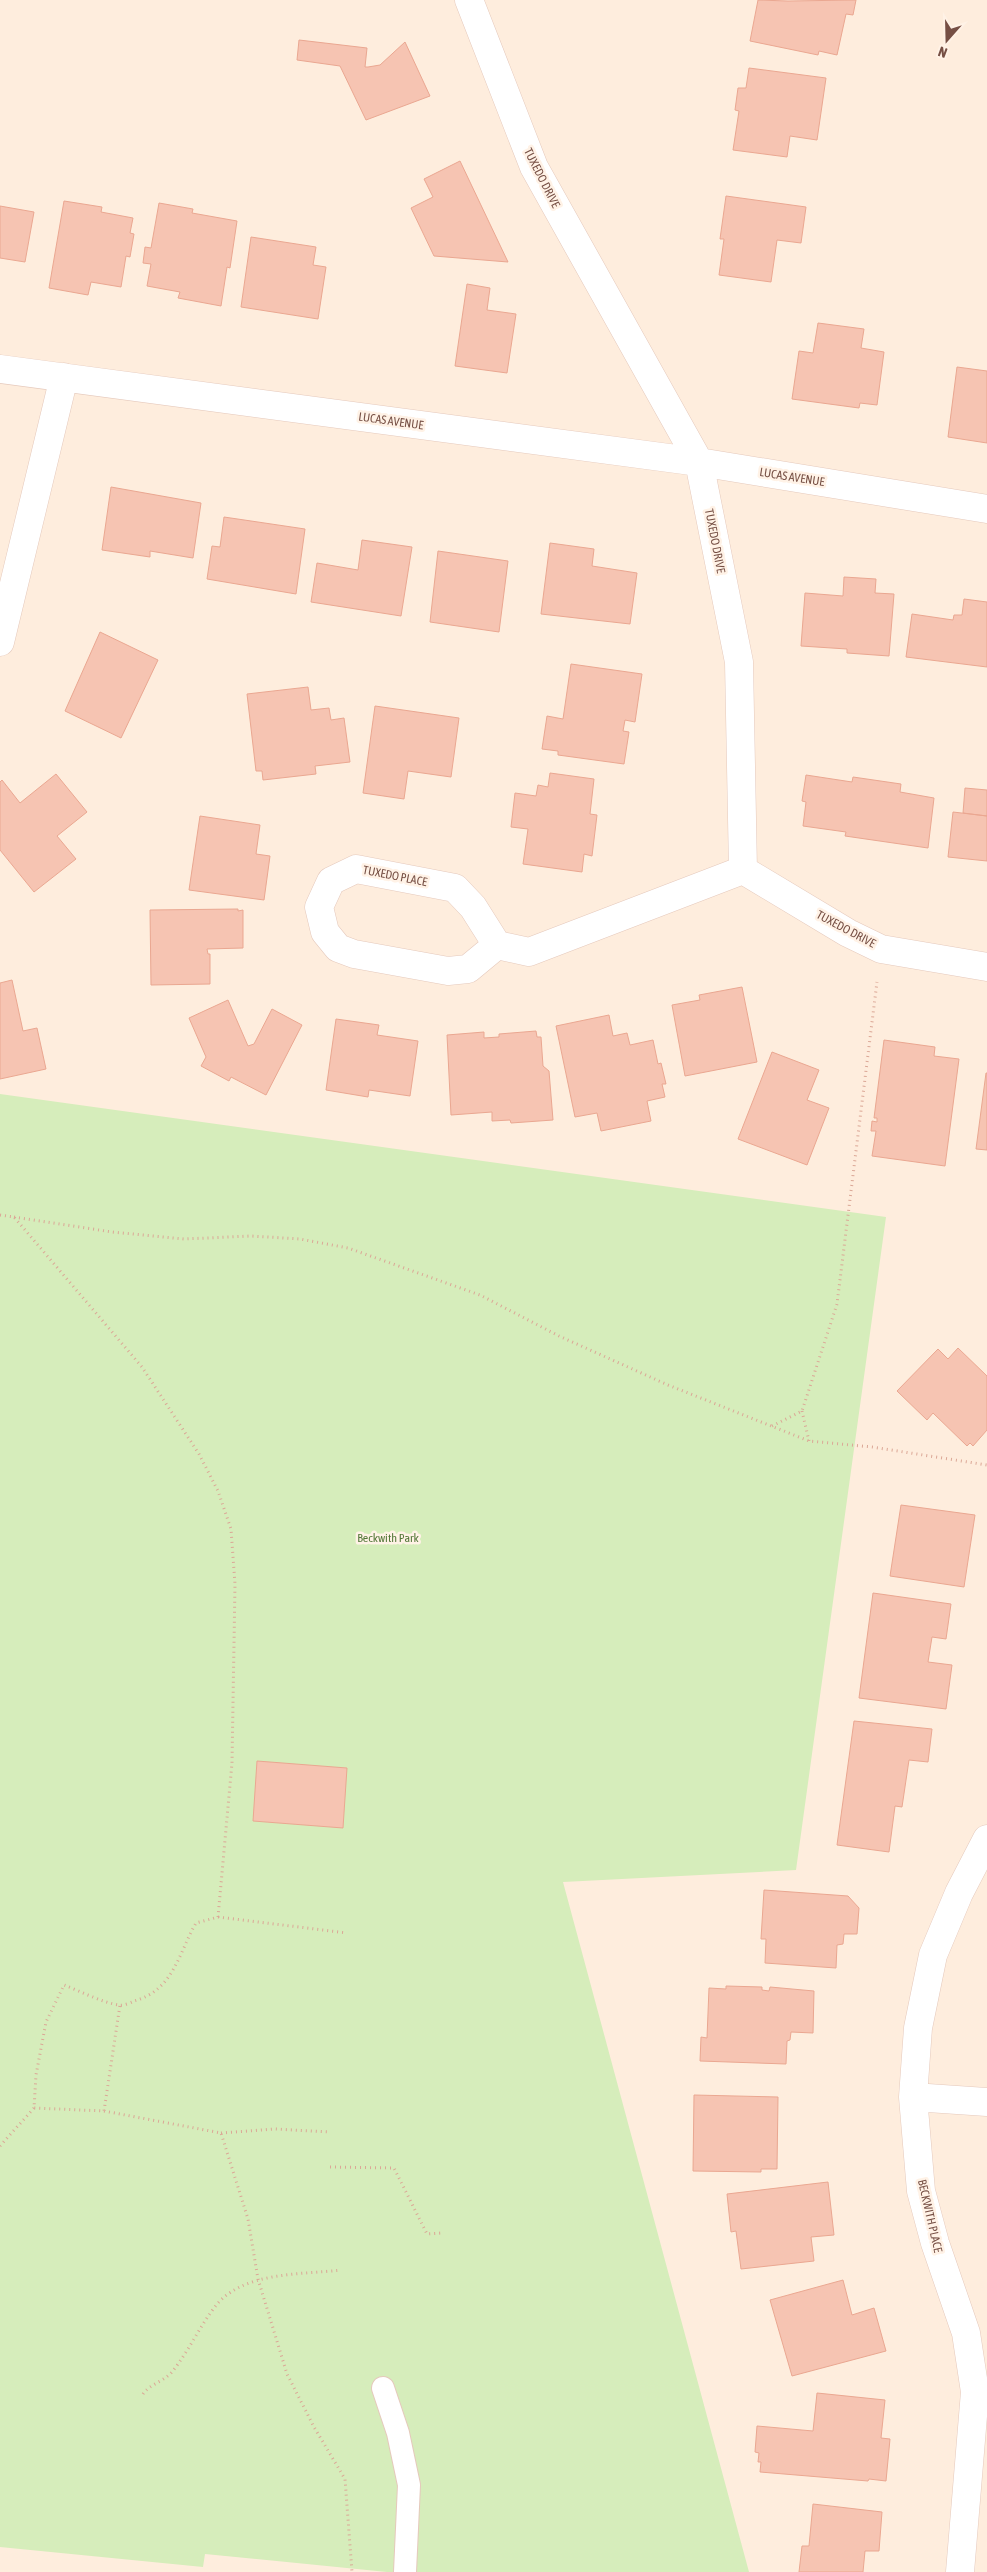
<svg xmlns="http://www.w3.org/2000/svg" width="987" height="2572" font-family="'Asap Condensed',sans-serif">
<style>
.green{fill:#d6edbb}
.building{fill:#f6c4b2;stroke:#eaa791}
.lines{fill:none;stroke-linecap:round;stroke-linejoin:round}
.lane-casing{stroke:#e5c9bc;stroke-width:24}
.street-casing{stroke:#e5c9bc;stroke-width:29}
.path{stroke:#dba796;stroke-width:3;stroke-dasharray:1 4;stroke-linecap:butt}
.lane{stroke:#fff;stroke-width:22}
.street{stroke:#fff;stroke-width:28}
.labels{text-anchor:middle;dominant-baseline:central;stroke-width:5;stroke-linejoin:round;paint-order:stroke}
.street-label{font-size:12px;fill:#764f44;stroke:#fff2e6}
.park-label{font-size:12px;fill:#537738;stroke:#fff2e6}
</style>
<rect width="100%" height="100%" fill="#feeddd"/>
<path class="green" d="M 0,1094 L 886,1217 L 796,1870 L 563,1882 L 749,2572 L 387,2572 L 205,2554 L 203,2567 L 0,2547 Z"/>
<path class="building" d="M 758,0 L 788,1 L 856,0 L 853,15 L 846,14 L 837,55 L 819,51 L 818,55 L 750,41 Z
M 299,40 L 367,48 L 365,67 L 368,67 L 380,65 L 405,42 L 430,96 L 366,120 L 340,66 L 297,60 Z
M 749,68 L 826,78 L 817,140 L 790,136 L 787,157 L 733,150 L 739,111 L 735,110 L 738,88 L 746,88 Z
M 460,161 L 508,262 L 434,256 L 411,208 L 433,197 L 424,179 Z
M 726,196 L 806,207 L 801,243 L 777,240 L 771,282 L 719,275 L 724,239 L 720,239 Z
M 64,201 L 102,207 L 101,212 L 133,218 L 130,233 L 134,234 L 130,257 L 126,256 L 121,287 L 91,282 L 88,295 L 49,288 Z
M 159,203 L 193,209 L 192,213 L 237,221 L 230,268 L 227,267 L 221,306 L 178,298 L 180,292 L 147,286 L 151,264 L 143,263 L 145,247 L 151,248 Z
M 0,206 L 34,212 L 25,262 L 0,258 Z
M 251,237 L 316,247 L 313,265 L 326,267 L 318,319 L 241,307 Z
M 467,284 L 490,288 L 487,310 L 516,314 L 507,373 L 455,366 Z
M 818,323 L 864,329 L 861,348 L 884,352 L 877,405 L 860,403 L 859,408 L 792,399 L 799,351 L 813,353 Z
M 957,367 L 987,371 L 987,443 L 948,437 Z
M 111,487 L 201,503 L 193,558 L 150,551 L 150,557 L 102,550 Z
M 224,517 L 305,529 L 296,594 L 207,579 L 212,546 L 220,547 Z
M 362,540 L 412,547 L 401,616 L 311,602 L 317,563 L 358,570 Z
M 550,543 L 594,549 L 592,566 L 637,573 L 630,624 L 541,614 Z
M 438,551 L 508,561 L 499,632 L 430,622 Z
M 844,577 L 876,579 L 875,593 L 894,594 L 889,656 L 847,653 L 847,649 L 801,646 L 805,593 L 843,596 Z
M 964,599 L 987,602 L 987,667 L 906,657 L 912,614 L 953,620 L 954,615 L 962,615 Z
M 100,632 L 158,660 L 121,738 L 65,711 Z
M 571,664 L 642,674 L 635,722 L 625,720 L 623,731 L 629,732 L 624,764 L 558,755 L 558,751 L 542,749 L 547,716 L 563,719 Z
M 308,687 L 311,710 L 329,708 L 331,720 L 344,718 L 350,762 L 315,766 L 316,774 L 263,780 L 262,771 L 256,771 L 247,694 Z
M 375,706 L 459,718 L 451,777 L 408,771 L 404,799 L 363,793 Z
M 550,773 L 594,779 L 590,814 L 597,815 L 592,856 L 584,854 L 582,872 L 523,864 L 528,829 L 511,827 L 515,793 L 536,796 L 538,785 L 548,787 Z
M 56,774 L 87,812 L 57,836 L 76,859 L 34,892 L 0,850 L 0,782 L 2,780 L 20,803 Z
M 806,775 L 852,782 L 853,777 L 901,784 L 900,792 L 934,798 L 928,848 L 845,836 L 846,832 L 803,826 L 806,802 L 802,801 Z
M 965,788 L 987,790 L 987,816 L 963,813 Z
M 953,812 L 987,816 L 987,861 L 948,857 Z
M 200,816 L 260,825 L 256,854 L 270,856 L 264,900 L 189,890 Z
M 238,909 L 238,911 L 243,910 L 243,948 L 207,949 L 208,954 L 210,954 L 210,984 L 151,985 L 150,910 Z
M 12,980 L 23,1031 L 37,1028 L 46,1069 L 0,1079 L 0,983 Z
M 742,987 L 757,1062 L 685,1076 L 672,1005 L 700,1000 L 699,995 Z
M 228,1000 L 248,1046 L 254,1044 L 272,1009 L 302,1025 L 266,1095 L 231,1077 L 229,1081 L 201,1066 L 206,1057 L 189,1018 Z
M 609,1015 L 613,1036 L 627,1033 L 630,1045 L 653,1040 L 658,1064 L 661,1063 L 666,1084 L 662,1084 L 665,1097 L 647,1101 L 651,1121 L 601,1131 L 597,1113 L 575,1117 L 556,1026 Z
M 336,1019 L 379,1025 L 377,1035 L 418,1041 L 410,1096 L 369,1090 L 368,1097 L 326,1090 Z
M 536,1031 L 537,1037 L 541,1037 L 543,1066 L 549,1071 L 553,1120 L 511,1123 L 510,1120 L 492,1121 L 492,1112 L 451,1115 L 447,1035 L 484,1032 L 484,1038 L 499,1037 L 499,1034 Z
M 884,1040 L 935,1047 L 934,1056 L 959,1059 L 945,1166 L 872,1156 L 876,1131 L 871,1131 L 872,1121 L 877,1122 L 877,1118 L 874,1118 Z
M 772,1052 L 819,1070 L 807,1100 L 829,1108 L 807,1165 L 738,1139 Z
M 986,1073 L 987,1073 L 987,1150 L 976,1149 Z
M 958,1348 L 987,1376 L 987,1430 L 973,1446 L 970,1443 L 967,1446 L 933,1413 L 927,1420 L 897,1391 L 938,1349 L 948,1359 Z
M 901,1505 L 975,1515 L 964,1587 L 890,1576 Z
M 873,1593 L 951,1604 L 946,1639 L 932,1637 L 928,1662 L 952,1665 L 946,1709 L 859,1698 Z
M 854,1721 L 932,1729 L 928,1762 L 909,1760 L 902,1807 L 895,1806 L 889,1852 L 837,1845 Z
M 257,1761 L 347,1768 L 343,1828 L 253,1821 Z
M 764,1890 L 848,1896 L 859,1908 L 857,1934 L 844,1934 L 843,1944 L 837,1945 L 836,1968 L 765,1963 L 766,1939 L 761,1939 Z
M 726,1986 L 762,1987 L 762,1990 L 769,1991 L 770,1987 L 814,1991 L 813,2033 L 791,2032 L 790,2040 L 787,2041 L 786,2064 L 700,2061 L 701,2037 L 707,2038 L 709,1988 L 726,1989 Z
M 694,2095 L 778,2097 L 777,2169 L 761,2169 L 761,2172 L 693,2171 Z
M 828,2182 L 834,2235 L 811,2237 L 814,2261 L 741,2269 L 736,2231 L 731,2232 L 727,2194 Z
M 843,2280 L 852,2315 L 874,2308 L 886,2351 L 792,2376 L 770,2300 Z
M 817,2393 L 885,2400 L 881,2438 L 890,2439 L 886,2481 L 869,2479 L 868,2481 L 760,2472 L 761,2462 L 758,2462 L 759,2453 L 755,2452 L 757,2426 L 813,2431 Z
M 813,2504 L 882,2512 L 879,2551 L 865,2551 L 863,2572 L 799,2572 L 802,2546 L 809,2546 Z"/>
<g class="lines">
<g class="lane-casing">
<path id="lane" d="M 383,2388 L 398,2433 L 409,2485 L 405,2572"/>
</g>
<g class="street-casing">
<path id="street" d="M 469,0 L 534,167 L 699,462 L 739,662 L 743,870 L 848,933 L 881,949 L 987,967
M 0,369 L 699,462 L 987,509
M 0,642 L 64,377
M 497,945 L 468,969 L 448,971 L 354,954 L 338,948 L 325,932 L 319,907 L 331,881 L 356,869 L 455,888 L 473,907 L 497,945 L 529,952 L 743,870
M 913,2097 L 987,2102
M 960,2572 L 975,2392 L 966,2333 L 935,2243 L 921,2191 L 913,2097 L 918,2028 L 933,1955 L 959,1893 L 987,1839"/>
</g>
<path class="path" d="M 0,1215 L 14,1217 L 142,1367 L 199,1454 L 218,1491 L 231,1529 L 235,1584 L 232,1763 L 218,1917 L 196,1923 C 178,1954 174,1990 134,2001 C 130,2003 123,2006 119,2005 C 103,2003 80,1991 64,1985 L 46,2022 L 36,2075 L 34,2108 L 104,2111 L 120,2005
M 14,1217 L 112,1232 L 184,1239 L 251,1236 L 300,1239 L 348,1248 L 480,1295 L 559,1336 L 668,1385 L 809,1441 L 872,1447 L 987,1465
M 802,1411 L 809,1441
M 772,1426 L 802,1411 L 837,1304 L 877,982
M 218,1917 L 347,1933
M 104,2111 L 221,2133 L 248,2219 L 258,2279 L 287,2374 L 314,2427 L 345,2479 L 352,2572
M 221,2133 L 275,2129 L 330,2132
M 0,2146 L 34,2108
M 330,2167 L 394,2168 L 427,2234 L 441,2233
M 143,2394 C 150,2384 163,2382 172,2372 C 188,2352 199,2328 214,2308 C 241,2271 300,2275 341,2270"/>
<use href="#lane" class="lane"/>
<use href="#street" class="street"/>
</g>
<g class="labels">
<g class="street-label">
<text transform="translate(542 178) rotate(63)">TUXEDO DRIVE</text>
<text transform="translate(391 421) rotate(8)">LUCAS AVENUE</text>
<text transform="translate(792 477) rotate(9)">LUCAS AVENUE</text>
<text transform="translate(715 541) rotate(79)">TUXEDO DRIVE</text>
<text transform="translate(395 876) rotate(11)">TUXEDO PLACE</text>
<text transform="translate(846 929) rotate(28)">TUXEDO DRIVE</text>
<text transform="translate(930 2216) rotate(77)">BECKWITH PLACE</text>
</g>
<g class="park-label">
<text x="388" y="1538">Beckwith Park</text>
</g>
</g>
<g transform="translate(947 40) rotate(200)" stroke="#fff2e6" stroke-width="4" paint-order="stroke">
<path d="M0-4L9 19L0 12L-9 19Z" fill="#764f44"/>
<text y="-8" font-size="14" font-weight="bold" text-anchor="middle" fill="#764f44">N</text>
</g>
</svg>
